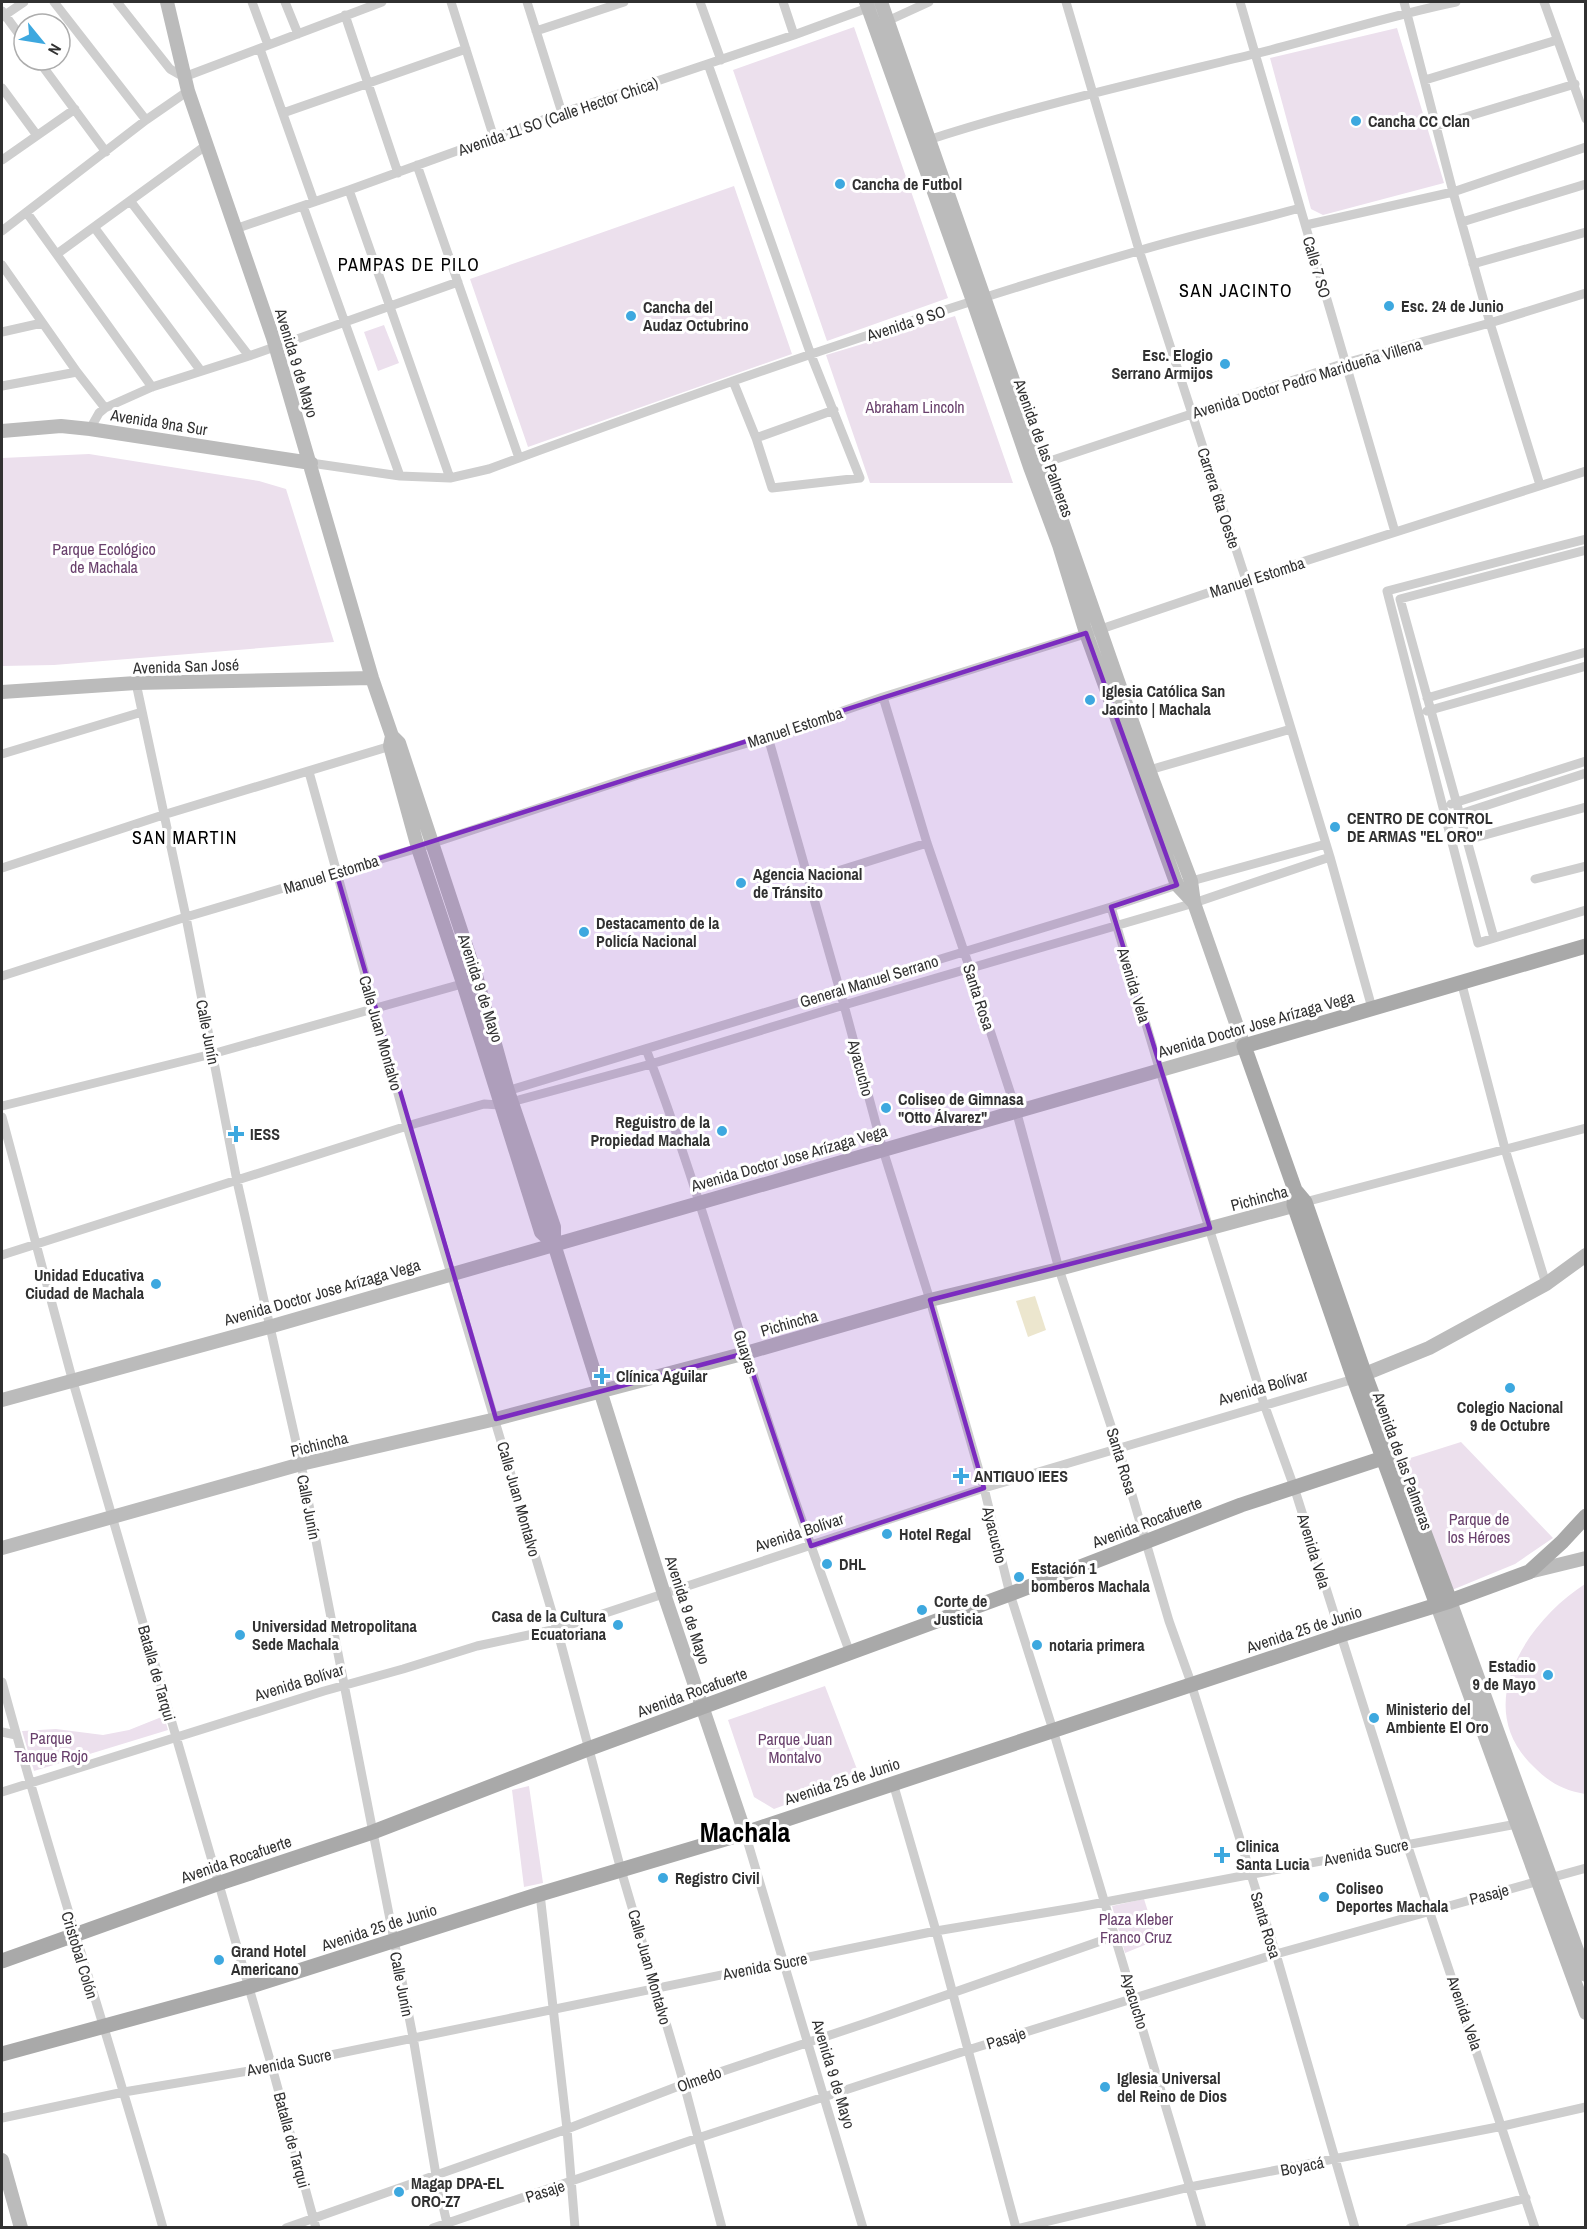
<svg xmlns="http://www.w3.org/2000/svg" width="1587" height="2229" font-family="'Archivo Narrow',sans-serif">
<style>
.green{fill:#ece0ed}
.water{fill:#ece6ce}
.lines{fill:none;stroke-linecap:round;stroke-linejoin:round}
.street{stroke:#cecece;stroke-width:9}
.secondary{stroke:#bbb;stroke-width:14}
.primary{stroke:#a9a9a9;stroke-width:15}
.marked{fill:#7b2cbf;fill-opacity:0.2;stroke:#7b2cbf;stroke-width:4.5;stroke-linejoin:round}
.poi-dot{fill:#3da8df;stroke:#fff;stroke-width:2}
.labels{text-anchor:middle;dominant-baseline:central;stroke-width:6;stroke-linejoin:round;paint-order:stroke}
.street-label{font-size:16px;fill:#313131;stroke:#fff}
.poi-label{font-size:16px;font-weight:bold;fill:#313131;stroke:#fff;text-anchor:start}
.park-label{font-size:16px;fill:#69406c;stroke:#fff}
.neighbourhood-label{font-size:18px;letter-spacing:1.5px;fill:#000;stroke:#fff}
.town-label{font-size:28px;font-weight:bold;fill:#000;stroke:#fff}
</style>
<rect width="100%" height="100%" fill="#fff"/>
<path class="green" d="M 854,27 L 948,298 L 827,341 L 733,70 Z
M 1397,28 L 1444,183 L 1323,215 L 1311,209 L 1270,58 Z
M 734,186 L 792,354 L 528,447 L 470,279 Z
M 955,316 L 1013,483 L 870,483 L 826,355 Z
M 384,325 L 399,363 L 378,371 L 364,332 Z
M 89,454 L 259,481 L 286,489 L 334,642 L 54,665 L 2,666 L 2,458 Z
M 1461,1442 L 1553,1538 L 1515,1564 L 1452,1590 L 1404,1460 Z
M 1585,1584 L 1585,1794 C 1563,1790 1550,1783 1534,1767 C 1470,1707 1526,1622 1585,1584 Z
M 825,1686 L 860,1777 L 774,1809 L 754,1797 L 728,1720 Z
M 164,1716 L 168,1730 L 34,1771 L 22,1731 L 56,1729 L 103,1735 L 129,1730 Z
M 529,1786 L 543,1883 L 524,1887 L 512,1790 Z
M 1144,1899 L 1157,1940 L 1125,1953 L 1112,1906 Z"/>
<path class="water" d="M 1035,1296 L 1046,1330 L 1028,1337 L 1016,1301 Z"/>
<g class="lines">
<path class="street" d="M 54,2 L 146,120
M 117,2 L 170,69 L 184,77 L 382,2
M 252,2 L 268,45
M 285,2 L 298,34
M 451,2 L 494,138
M 527,2 L 562,113
M 700,2 L 721,60
M 783,2 L 794,35
M 1066,2 L 1139,250 L 1246,580 L 1330,857 L 1372,1008
M 1240,2 L 1395,532
M 1404,2 L 1453,192 L 1490,323 L 1540,485
M 1544,2 L 1586,119
M 2,11 L 24,41
M 345,15 L 398,173
M 2,17 L 24,2
M 883,23 L 929,2
M 536,31 L 624,2
M 260,49 L 314,202
M 38,60 L 106,152
M 708,64 L 811,355 L 860,478 L 772,488 L 756,438 L 733,381
M 1425,80 L 1557,40
M 2,88 L 36,134
M 283,113 L 466,49
M 1436,126 L 1575,84
M 925,141 C 1033,106 1143,81 1254,54 C 1321,38 1387,16 1456,2
M 2,160 L 75,109
M 417,165 L 519,458
M 349,190 L 450,478
M 131,202 L 249,356
M 303,206 L 400,476
M 27,213 L 152,387
M 1462,222 L 1586,184
M 1306,225 L 1453,192 L 1586,147
M 94,227 L 201,371
M 235,229 L 349,190 L 562,113 L 794,35 L 873,6
M 2,231 L 146,120 L 188,91
M 57,254 L 208,144
M 1473,264 L 1586,232
M 2,265 L 77,372 L 105,408
M 2,332 L 42,323
M 2,386 L 77,372
M 90,429 L 99,413 L 105,408 L 152,387 L 249,356 L 458,282
M 756,438 L 834,410
M 311,463 L 400,476 L 450,478 L 489,469 C 703,390 919,314 1138,251 C 1192,235 1246,223 1300,208
M 1038,465 L 1345,363 L 1490,323 L 1586,293
M 1586,539 L 1387,591 L 1478,943 L 1586,910
M 136,683 L 186,917 L 237,1181 L 301,1464 L 413,2037 L 436,2175 L 448,2228
M 883,697 L 927,843 L 970,969 L 1016,1110 L 1059,1269 L 1118,1447 L 1169,1621 L 1189,1677 L 1276,1954 L 1355,2228
M 1427,698 L 1586,652
M 1427,711 L 1586,666
M 768,737 L 844,1005 L 883,1150 L 930,1300 L 984,1488 L 1010,1594 L 1053,1730 L 1202,2228
M 2,754 L 142,712
M 1146,771 L 1291,729
M 309,772 L 407,1126 L 557,1629 L 621,1870 L 684,2084 L 722,2228
M 1451,804 L 1586,761
M 1454,816 L 1586,773
M 1467,840 L 1586,807
M 2,868 L 163,815 L 394,745
M 1535,879 L 1586,866
M 809,880 L 927,843
M 1111,907 L 1160,1071 L 1264,1404 L 1294,1487 L 1407,1844 L 1535,2228
M 1494,938 L 1400,599 L 1586,550
M 2,976 L 186,917 L 418,848 L 638,775 L 768,737 L 883,697 L 1101,629 L 1246,580 L 1586,471
M 1461,981 L 1505,1149 L 1546,1284
M 646,1049 C 684,1148 714,1250 746,1352 C 777,1453 813,1553 850,1653
M 504,1092 L 1111,907 L 1177,885 L 1326,844
M 2,1106 L 212,1054 L 469,982
M 2,1117 L 73,1382 L 272,2067 L 316,2228
M 1305,1202 L 1586,1128
M 2,1255 L 407,1126 L 484,1104 L 500,1105 L 651,1064 L 844,1005 L 1194,903 L 1330,857
M 2,1682 C 51,1865 112,2045 163,2228
M 2,1732 L 16,1735
M 893,1783 L 936,1931 L 1016,2228
M 2,1792 L 324,1691 L 403,1669 L 477,1646 L 557,1629 L 984,1488 L 1354,1379
M 745,1833 L 863,2228
M 540,1894 L 567,2129 L 575,2228
M 2,2118 L 124,2092 L 272,2067 L 936,1931 L 1079,1907 L 1522,1823
M 286,2228 L 567,2129 L 684,2084 L 869,2022 L 1115,1936
M 433,2228 L 698,2138 L 968,2050 L 1276,1954 L 1586,1868
M 1020,2228 L 1190,2187 L 1503,2126 L 1586,2107
M 1410,2228 L 1526,2198"/>
<path class="secondary" d="M 167,2 L 188,91 L 273,338 L 372,678 L 392,736 L 399,743 L 477,979 L 508,1091 L 554,1227 L 554,1244 L 664,1594 L 745,1833
M 866,2 L 973,301 L 1030,467 L 1059,545 L 1086,633 L 1177,885 L 1194,903
M 2,431 L 61,426 L 90,429 L 311,463
M 2,692 L 136,683 L 372,678
M 392,736 L 390,746 L 418,848 L 463,983 L 541,1232 L 554,1244
M 1355,1378 L 1429,1348 L 1546,1284 L 1586,1255
M 2,1400 L 269,1327 L 1244,1046 L 1194,903 L 1191,881 L 1149,770 L 881,2
M 2,1548 L 301,1464 L 496,1419 L 746,1353 L 930,1300 L 1059,1269 L 1304,1203
M 1529,1572 L 1586,1558
M 1450,1601 L 1586,1975
M 1437,1605 L 1586,2013
M 2,2160 L 21,2228"/>
<path class="primary" d="M 1295,1190 L 1294,1205 L 1354,1379 L 1437,1605
M 1450,1601 L 1365,1375 L 1305,1202 L 1295,1190 L 1244,1046 L 1586,946
M 2,1961 L 217,1884 L 373,1832 L 588,1749 L 1010,1594 L 1241,1505 L 1395,1454
M 2,2054 L 248,1987 L 540,1894 L 745,1833 L 1341,1635 L 1450,1601 L 1529,1572 L 1562,1542 L 1586,1516"/>
</g>
<path class="marked" d="M 1086,633 L 1177,885 L 1111,907 L 1210,1228 L 930,1300 L 984,1488 L 811,1546 L 746,1353 L 496,1419 L 336,872 Z"/>
<g class="poi-dot">
<circle cx="1356" cy="121" r="6"/>
<circle cx="840" cy="184" r="6"/>
<circle cx="1389" cy="306" r="6"/>
<circle cx="631" cy="316" r="6"/>
<circle cx="1225" cy="364" r="6"/>
<circle cx="1090" cy="700" r="6"/>
<circle cx="1335" cy="827" r="6"/>
<circle cx="741" cy="883" r="6"/>
<circle cx="584" cy="932" r="6"/>
<circle cx="886" cy="1108" r="6"/>
<circle cx="722" cy="1131" r="6"/>
<path d="M233 1125h6v6h6v6h-6v6h-6v-6h-6v-6h6z"/>
<circle cx="156" cy="1284" r="6"/>
<path d="M599 1367h6v6h6v6h-6v6h-6v-6h-6v-6h6z"/>
<circle cx="1510" cy="1388" r="6"/>
<path d="M958 1467h6v6h6v6h-6v6h-6v-6h-6v-6h6z"/>
<circle cx="887" cy="1534" r="6"/>
<circle cx="827" cy="1564" r="6"/>
<circle cx="1019" cy="1577" r="6"/>
<circle cx="922" cy="1610" r="6"/>
<circle cx="618" cy="1625" r="6"/>
<circle cx="240" cy="1635" r="6"/>
<circle cx="1037" cy="1645" r="6"/>
<circle cx="1548" cy="1675" r="6"/>
<circle cx="1374" cy="1718" r="6"/>
<path d="M1219 1846h6v6h6v6h-6v6h-6v-6h-6v-6h6z"/>
<circle cx="663" cy="1878" r="6"/>
<circle cx="1324" cy="1897" r="6"/>
<circle cx="219" cy="1960" r="6"/>
<circle cx="1105" cy="2087" r="6"/>
<circle cx="399" cy="2192" r="6"/>
</g>
<g class="labels">
<g class="street-label">
<text transform="translate(558 116) rotate(-19)">Avenida 11 SO (Calle Hector Chica)</text>
<text transform="translate(1317 267) rotate(74)">Calle 7 SO</text>
<text transform="translate(906 323) rotate(-18)">Avenida 9 SO</text>
<text transform="translate(297 363) rotate(73)">Avenida 9 de Mayo</text>
<text transform="translate(1307 378) rotate(-17)">Avenida Doctor Pedro Maridueña Villena</text>
<text transform="translate(159 422) rotate(9)">Avenida 9na Sur</text>
<text transform="translate(1044 448) rotate(70)">Avenida de las Palmeras</text>
<text transform="translate(1219 498) rotate(72)">Carrera 6ta Oeste</text>
<text transform="translate(1257 577) rotate(-18)">Manuel Estomba</text>
<text transform="translate(186 666) rotate(-2)">Avenida San José</text>
<text transform="translate(795 727) rotate(-18)">Manuel Estomba</text>
<text transform="translate(331 874) rotate(-17)">Manuel Estomba</text>
<text transform="translate(869 981) rotate(-17)">General Manuel Serrano</text>
<text transform="translate(1134 985) rotate(73)">Avenida Vela</text>
<text transform="translate(481 988) rotate(72)">Avenida 9 de Mayo</text>
<text transform="translate(979 997) rotate(72)">Santa Rosa</text>
<text transform="translate(1256 1024) rotate(-16)">Avenida Doctor Jose Arízaga Vega</text>
<text transform="translate(208 1032) rotate(79)">Calle Junín</text>
<text transform="translate(381 1033) rotate(74)">Calle Juan Montalvo</text>
<text transform="translate(861 1068) rotate(75)">Ayacucho</text>
<text transform="translate(789 1158) rotate(-16)">Avenida Doctor Jose Arízaga Vega</text>
<text transform="translate(1259 1198) rotate(-15)">Pichincha</text>
<text transform="translate(322 1292) rotate(-16)">Avenida Doctor Jose Arízaga Vega</text>
<text transform="translate(789 1323) rotate(-16)">Pichincha</text>
<text transform="translate(746 1352) rotate(72)">Guayas</text>
<text transform="translate(1263 1387) rotate(-16)">Avenida Bolívar</text>
<text transform="translate(319 1444) rotate(-14)">Pichincha</text>
<text transform="translate(1122 1461) rotate(73)">Santa Rosa</text>
<text transform="translate(1403 1461) rotate(70)">Avenida de las Palmeras</text>
<text transform="translate(519 1499) rotate(74)">Calle Juan Montalvo</text>
<text transform="translate(309 1507) rotate(79)">Calle Junín</text>
<text transform="translate(1147 1522) rotate(-21)">Avenida Rocafuerte</text>
<text transform="translate(799 1532) rotate(-18)">Avenida Bolívar</text>
<text transform="translate(995 1535) rotate(76)">Ayacucho</text>
<text transform="translate(1314 1551) rotate(73)">Avenida Vela</text>
<text transform="translate(688 1610) rotate(72)">Avenida 9 de Mayo</text>
<text transform="translate(1304 1629) rotate(-18)">Avenida 25 de Junio</text>
<text transform="translate(157 1673) rotate(74)">Batalla de Tarqui</text>
<text transform="translate(299 1682) rotate(-17)">Avenida Bolívar</text>
<text transform="translate(692 1692) rotate(-20)">Avenida Rocafuerte</text>
<text transform="translate(842 1781) rotate(-18)">Avenida 25 de Junio</text>
<text transform="translate(1366 1852) rotate(-11)">Avenida Sucre</text>
<text transform="translate(236 1859) rotate(-19)">Avenida Rocafuerte</text>
<text transform="translate(1489 1894) rotate(-15)">Pasaje</text>
<text transform="translate(1266 1925) rotate(73)">Santa Rosa</text>
<text transform="translate(379 1927) rotate(-18)">Avenida 25 de Junio</text>
<text transform="translate(80 1955) rotate(73)">Cristobal Colón</text>
<text transform="translate(765 1966) rotate(-11)">Avenida Sucre</text>
<text transform="translate(650 1967) rotate(74)">Calle Juan Montalvo</text>
<text transform="translate(402 1984) rotate(79)">Calle Junín</text>
<text transform="translate(1135 2001) rotate(73)">Ayacucho</text>
<text transform="translate(1465 2013) rotate(71)">Avenida Vela</text>
<text transform="translate(1006 2038) rotate(-17)">Pasaje</text>
<text transform="translate(289 2062) rotate(-11)">Avenida Sucre</text>
<text transform="translate(834 2074) rotate(73)">Avenida 9 de Mayo</text>
<text transform="translate(699 2079) rotate(-20)">Olmedo</text>
<text transform="translate(292 2140) rotate(75)">Batalla de Tarqui</text>
<text transform="translate(1302 2166) rotate(-11)">Boyacá</text>
<text transform="translate(545 2191) rotate(-18)">Pasaje</text>
</g>
<g class="poi-label">
<text x="1368" y="121">Cancha CC Clan</text>
<text x="852" y="184">Cancha de Futbol</text>
<text x="1401" y="306">Esc. 24 de Junio</text>
<text x="643" y="307">Cancha del<tspan x="643" dy="18">Audaz Octubrino</tspan></text>
<text x="1213" y="355" text-anchor="end">Esc. Elogio<tspan x="1213" dy="18">Serrano Armijos</tspan></text>
<text x="1102" y="691">Iglesia Católica San<tspan x="1102" dy="18">Jacinto | Machala</tspan></text>
<text x="1347" y="818">CENTRO DE CONTROL<tspan x="1347" dy="18">DE ARMAS "EL ORO"</tspan></text>
<text x="753" y="874">Agencia Nacional<tspan x="753" dy="18">de Tránsito</tspan></text>
<text x="596" y="923">Destacamento de la<tspan x="596" dy="18">Policía Nacional</tspan></text>
<text x="898" y="1099">Coliseo de Gimnasa<tspan x="898" dy="18">"Otto Álvarez"</tspan></text>
<text x="710" y="1122" text-anchor="end">Reguistro de la<tspan x="710" dy="18">Propiedad Machala</tspan></text>
<text x="250" y="1134">IESS</text>
<text x="144" y="1275" text-anchor="end">Unidad Educativa<tspan x="144" dy="18">Ciudad de Machala</tspan></text>
<text x="616" y="1376">Clínica Aguilar</text>
<text x="1510" y="1407" text-anchor="middle">Colegio Nacional<tspan x="1510" dy="18">9 de Octubre</tspan></text>
<text x="974" y="1476">ANTIGUO IEES</text>
<text x="899" y="1534">Hotel Regal</text>
<text x="839" y="1564">DHL</text>
<text x="1031" y="1568">Estación 1<tspan x="1031" dy="18">bomberos Machala</tspan></text>
<text x="934" y="1601">Corte de<tspan x="934" dy="18">Justicia</tspan></text>
<text x="606" y="1616" text-anchor="end">Casa de la Cultura<tspan x="606" dy="18">Ecuatoriana</tspan></text>
<text x="252" y="1626">Universidad Metropolitana<tspan x="252" dy="18">Sede Machala</tspan></text>
<text x="1049" y="1645">notaria primera</text>
<text x="1536" y="1666" text-anchor="end">Estadio<tspan x="1536" dy="18">9 de Mayo</tspan></text>
<text x="1386" y="1709">Ministerio del<tspan x="1386" dy="18">Ambiente El Oro</tspan></text>
<text x="1236" y="1846">Clinica<tspan x="1236" dy="18">Santa Lucia</tspan></text>
<text x="675" y="1878">Registro Civil</text>
<text x="1336" y="1888">Coliseo<tspan x="1336" dy="18">Deportes Machala</tspan></text>
<text x="231" y="1951">Grand Hotel<tspan x="231" dy="18">Americano</tspan></text>
<text x="1117" y="2078">Iglesia Universal<tspan x="1117" dy="18">del Reino de Dios</tspan></text>
<text x="411" y="2183">Magap DPA-EL<tspan x="411" dy="18">ORO-Z7</tspan></text>
</g>
<g class="park-label">
<text x="915" y="407">Abraham Lincoln</text>
<text x="104" y="549">Parque Ecológico<tspan x="104" dy="18">de Machala</tspan></text>
<text x="1479" y="1519">Parque de<tspan x="1479" dy="18">los Héroes</tspan></text>
<text x="51" y="1738">Parque<tspan x="51" dy="18">Tanque Rojo</tspan></text>
<text x="795" y="1739">Parque Juan<tspan x="795" dy="18">Montalvo</tspan></text>
<text x="1136" y="1919">Plaza Kleber<tspan x="1136" dy="18">Franco Cruz</tspan></text>
</g>
<g class="neighbourhood-label">
<text x="409" y="264">PAMPAS DE PILO</text>
<text x="1236" y="290">SAN JACINTO</text>
<text x="185" y="837">SAN MARTIN</text>
</g>
<g class="town-label">
<text x="745" y="1832">Machala</text>
</g>
</g>
<rect width="1587" height="2229" fill="none" stroke="#313131" stroke-width="6"/>
<g transform="translate(42 42) rotate(120)"><circle r="28" fill="#ffffff" stroke="#adadad" stroke-width="1.5"/>
<path d="M0-4.5L10 22L0 15L-10 22Z" fill="#3da8df"/>
<text y="-9" font-size="16" font-weight="bold" text-anchor="middle" fill="#313131">N</text>
</g>
</svg>
